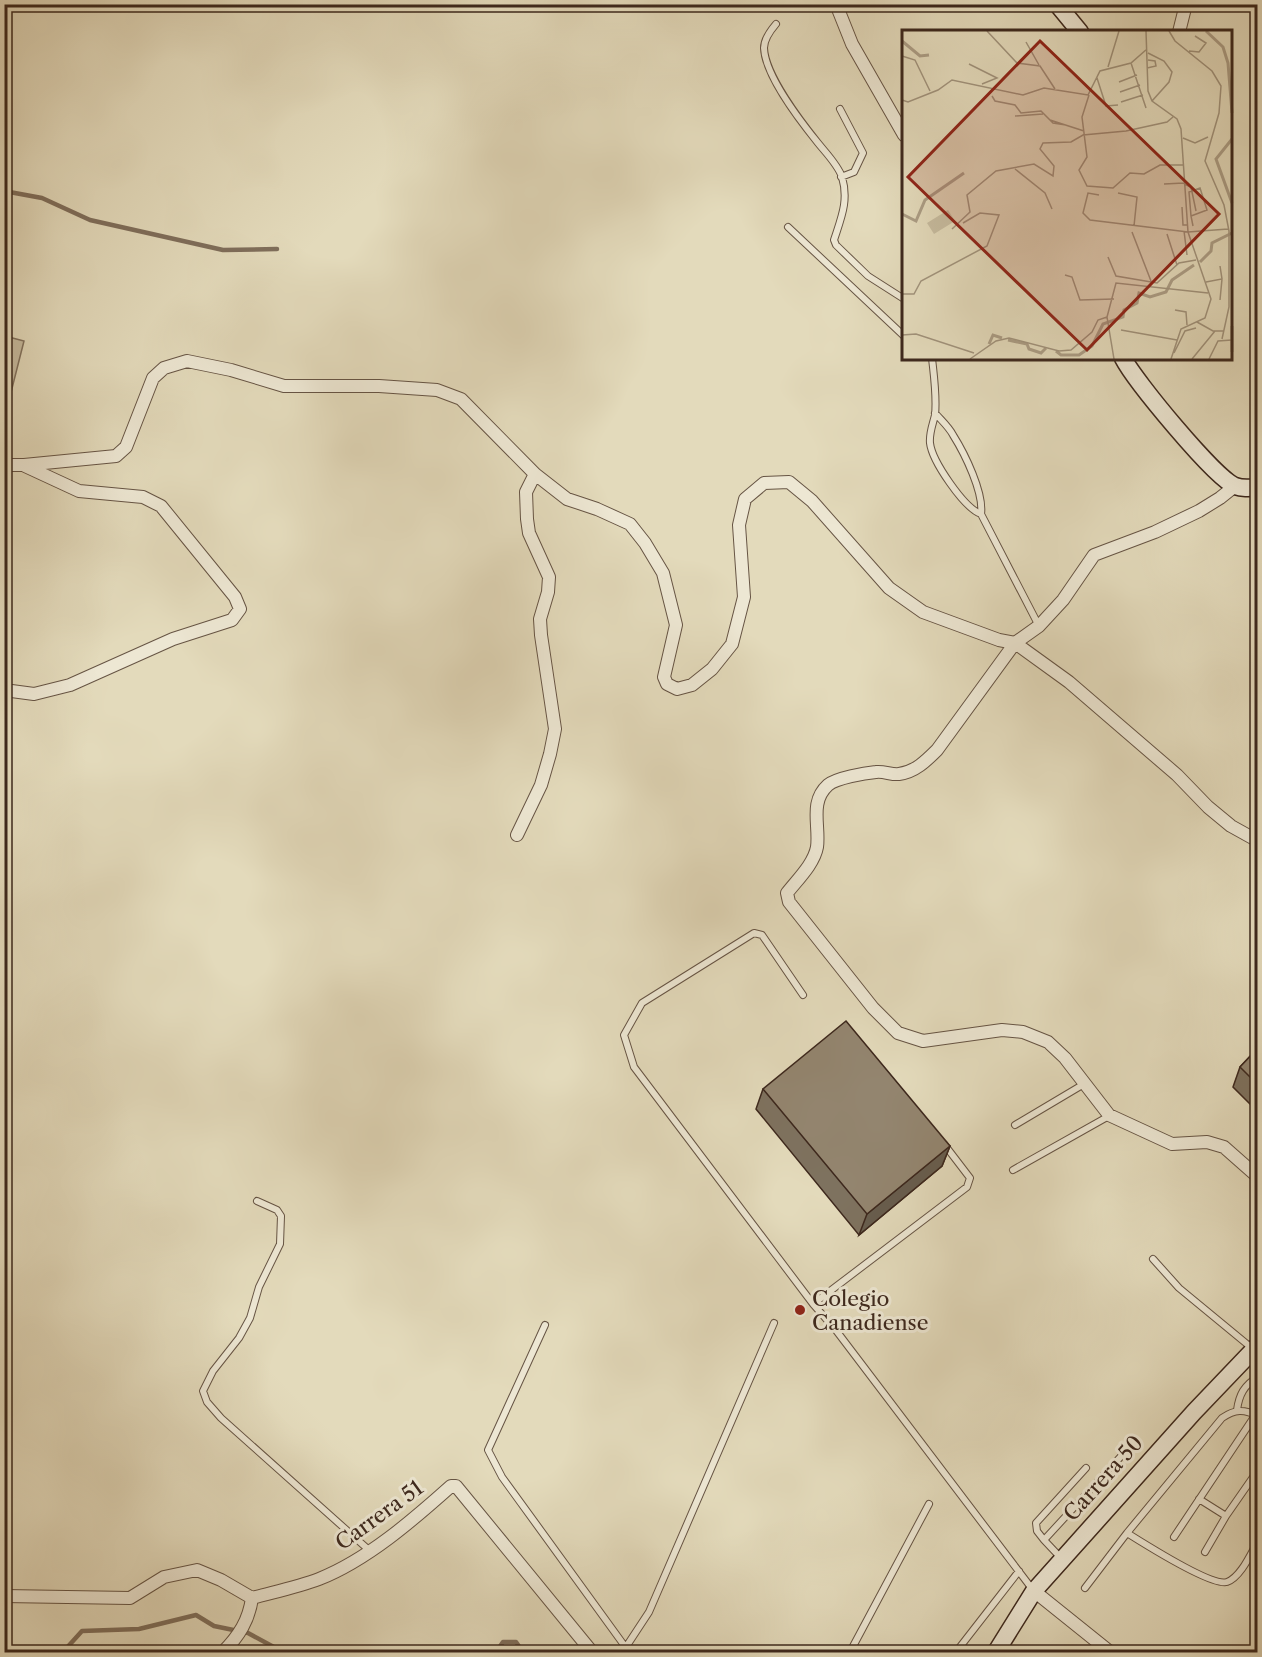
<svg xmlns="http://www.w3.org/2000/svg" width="1262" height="1657" font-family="'Libre Caslon Text',serif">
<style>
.green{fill:#c7bca0;stroke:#82725e;stroke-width:1.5}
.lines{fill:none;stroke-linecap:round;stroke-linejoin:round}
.stream{stroke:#7f6e5b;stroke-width:4.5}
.lane-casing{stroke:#665444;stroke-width:8}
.street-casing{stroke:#665444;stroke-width:14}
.secondary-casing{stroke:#3d281d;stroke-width:19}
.lane{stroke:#ede7d3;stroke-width:6}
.street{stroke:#ede7d3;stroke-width:12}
.secondary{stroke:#ede7d3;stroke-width:16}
.wall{fill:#7e725f;stroke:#3d281d;stroke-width:1.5}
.shaded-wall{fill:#675d4e;stroke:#3d281d;stroke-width:1.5}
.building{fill:#93856f;stroke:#3d281d;stroke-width:1.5}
.poi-dot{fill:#8f2418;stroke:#ede7d3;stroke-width:2}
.labels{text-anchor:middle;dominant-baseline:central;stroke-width:6;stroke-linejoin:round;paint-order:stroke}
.poi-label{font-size:21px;fill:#3d281d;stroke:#ede7d3;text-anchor:start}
.street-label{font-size:21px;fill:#3d281d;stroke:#ede7d3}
.inset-river{fill:none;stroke:#ab9d85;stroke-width:3}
.inset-road{fill:none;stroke:#a1937c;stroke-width:1.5}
.view{fill:#8f2418;fill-opacity:0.15;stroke:#8f2418;stroke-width:3}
.inset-edge{fill:none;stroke:#3d281d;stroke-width:3}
</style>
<rect width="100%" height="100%" fill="#e3dabb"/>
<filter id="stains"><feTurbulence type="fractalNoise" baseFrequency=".00333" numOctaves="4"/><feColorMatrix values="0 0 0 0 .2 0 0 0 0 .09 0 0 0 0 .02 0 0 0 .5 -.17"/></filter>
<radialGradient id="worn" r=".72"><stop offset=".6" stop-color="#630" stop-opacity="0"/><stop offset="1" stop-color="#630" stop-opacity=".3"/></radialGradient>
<path class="green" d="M 5,336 L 24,341 L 5,416 L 4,336 Z"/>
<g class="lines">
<path class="stream" d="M 4,191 L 42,198 L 90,220 L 223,250 L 277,249
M 63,1652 L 82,1631 L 139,1629 L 196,1615 L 214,1626 L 248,1633 L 283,1652
M 352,1652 L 366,1648 L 372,1652
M 496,1652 L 503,1642 L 516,1642 L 523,1652"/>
<g class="lane-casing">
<path id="lane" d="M 776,24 C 770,31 764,39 764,48 C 765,75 801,122 818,143 C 826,153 838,165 842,177 C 849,201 841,218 834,240 L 836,245 L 868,276 L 904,299
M 840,109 L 863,153 L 854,172 L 841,177
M 788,227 L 904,336
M 932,358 C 934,377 937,397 935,415 C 933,424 929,433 930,443 C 932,461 964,508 981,514
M 935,413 C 941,420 949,427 953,435 C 965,454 984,493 981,514 L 1039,626
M 1258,614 L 1256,617 L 1258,627
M 803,995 L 762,935 L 754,933 L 642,1003 L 624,1035 L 634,1067 L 813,1304 L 835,1329 L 1033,1590
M 1015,1125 L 1084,1084
M 1013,1170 L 1109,1116
M 257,1201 L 277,1210 L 281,1216 L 280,1244 L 259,1287 L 250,1318 L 239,1338 L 213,1371 L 203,1391 L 207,1402 L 221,1418 L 370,1551
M 1153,1259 L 1179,1288 L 1253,1349
M 813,1304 L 967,1187 L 970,1178 L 944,1144
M 545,1325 L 488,1450 L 502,1477 L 629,1652
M 1237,1410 C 1239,1395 1244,1385 1258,1377
M 1199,1499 L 1226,1516 L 1205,1552
M 1226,1516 L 1258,1470
M 1127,1533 C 1143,1543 1212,1587 1227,1582 C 1241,1577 1251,1553 1258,1541
M 1174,1537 L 1258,1411
M 1044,1540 L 1037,1531 L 1036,1523 L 1086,1468
M 1061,1558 L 1044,1540 L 1125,1452
M 1085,1588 L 1127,1533 L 1222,1418 C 1235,1409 1244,1409 1258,1416
M 626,1647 L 649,1612 L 774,1323
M 850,1652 L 929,1504
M 956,1652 L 1019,1571"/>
</g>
<g class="street-casing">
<path id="street" d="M 836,4 L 852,44 L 904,135
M 1179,32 L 1186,4
M 4,465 L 24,465 L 116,456 L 126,447 L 153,378 L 164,368 L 187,361 L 231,370 L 284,386 L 379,386 L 437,390 L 461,399 L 535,474 L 567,499 L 597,509 L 630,524 L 645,543 L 663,573 L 676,625 L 664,677 L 667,684 L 677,689 L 692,685 L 712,669 L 732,644 L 744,597 L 739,525 L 745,499 L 764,483 L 789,482 L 812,501 L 889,588 L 923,612 L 999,640 L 1015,643 L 1069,682 L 1177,775 L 1208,807 L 1231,826 L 1258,841
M 1235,486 L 1220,498 L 1199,511 L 1155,532 L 1094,555 L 1063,600 L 1039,626 L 1015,643 L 937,750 C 926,761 915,772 899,774 C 892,775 884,771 876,772 C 865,773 836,778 828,785 C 809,802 820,826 817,847 C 814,864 797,880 787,893 L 789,902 L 873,1008 L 898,1033 L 923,1041 L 1002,1030 L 1023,1032 L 1048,1042 L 1065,1058 L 1109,1115 L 1172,1144 L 1207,1142 L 1224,1147 L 1258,1177
M 4,690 L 34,694 L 70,685 L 173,639 L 232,620 L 240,609 L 235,597 L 161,506 L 143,497 L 79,491 L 25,466
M 517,835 L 541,785 L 550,754 L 555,729 L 541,635 L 540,619 L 548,592 L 549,577 L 529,533 L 527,519 L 526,492 L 535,474
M 1034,1591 L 1110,1652
M 4,1596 L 130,1598 L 164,1577 L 197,1570 L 221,1580 L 252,1598
M 223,1652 C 239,1636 249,1620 252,1598 C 274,1592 298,1587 319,1579 C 367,1560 413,1520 451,1486 L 456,1486 L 592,1652"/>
</g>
<g class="secondary-casing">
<path id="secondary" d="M 1057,4 L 1080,32
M 1123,358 C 1135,381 1214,477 1235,486 C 1243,489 1249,488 1258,487
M 996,1652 L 1034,1591 L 1194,1412 L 1258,1345"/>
</g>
<use href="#lane" class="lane"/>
<use href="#street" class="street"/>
<use href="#secondary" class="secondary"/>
</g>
<path class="wall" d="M 1257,1049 L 1257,1111 L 1233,1087 L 1240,1067 Z
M 763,1089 L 950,1146 L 942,1166 L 859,1235 L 756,1109 Z"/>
<path class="shaded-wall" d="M 950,1146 L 942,1166 L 859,1235 L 867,1214 Z"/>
<path class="building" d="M 846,1021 L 950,1146 L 867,1214 L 763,1089 Z
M 1257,1049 L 1257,1084 L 1240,1067 Z"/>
<circle class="poi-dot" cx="800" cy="1310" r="6"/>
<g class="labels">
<g class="poi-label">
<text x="812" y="1298">Colegio<tspan x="812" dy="24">Canadiense</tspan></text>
</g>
<g class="street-label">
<text transform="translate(1103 1478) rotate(-48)">Carrera 50</text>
<text transform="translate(379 1515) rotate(-36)">Carrera 51</text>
</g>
</g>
<g transform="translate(902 30)">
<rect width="330" height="330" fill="#e3dabb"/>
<path d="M 46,180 L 53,191 L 32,204 L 25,193 Z" fill="#c7bca0"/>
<path class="inset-river" d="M 304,1 L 321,17 L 326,33 L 330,83M 0,11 L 18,26 L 27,25M 330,109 L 314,129 L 330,173M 0,184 L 14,191 L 23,170 L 62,143M 298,232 L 309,221 L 310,213 L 330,203M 330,296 L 330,322M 106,310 L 125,314 L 127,319 L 139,323 L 144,318M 87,314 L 91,305 L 100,308M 154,321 L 159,325 L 177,325 L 190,316 L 201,294 L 221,287 L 222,280 L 235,273 L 237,263 L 248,267 L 264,262 L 270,250 L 292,235"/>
<path class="inset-road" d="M 85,1 L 115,33 L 138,36 L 153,59M 244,1 L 246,61 L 250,71 L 275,89 L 279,99 L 286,202 L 309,269 L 303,288 L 279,299 L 269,329M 267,1 L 273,11 L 310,41 L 319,56 L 317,83 L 303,131 L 322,175 L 327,201 L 327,277 L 320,309M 124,12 L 137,35M 287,21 L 297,22 L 304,13 L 293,6M 246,23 L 262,31 L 270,42 L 267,52 L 250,71M 0,26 L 13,30 L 28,61M 229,33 L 244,78M 67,34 L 95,48 L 80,54M 206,37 L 217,1M 245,38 L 254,36 L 253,31 L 246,30M 195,48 L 204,76 L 216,75M 217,52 L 235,45M 218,62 L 238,55M 187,65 L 180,87 L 185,127 L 177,140 L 185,156 L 211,158 L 228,143 L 242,144 L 258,135 L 281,135M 90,66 L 93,71 L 113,75 L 119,83 L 139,81 L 151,93 L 164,95M 0,70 L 6,72 L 36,60 L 50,50 L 121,65 L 142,58 L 186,65 L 198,41 L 229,33 L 245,19M 219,72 L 241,65M 113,86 L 141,84M 148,90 L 182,101M 281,108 L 293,113 L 306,107M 113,139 L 143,163 L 150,179M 262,154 L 282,153M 282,154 L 289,157 L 294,181M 216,163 L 235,167 L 232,196M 197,165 L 186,163 L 181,183 L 188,190 L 286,202 L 326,199M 280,177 L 281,195 L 285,195M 289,186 L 305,180 L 298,158 L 287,162 L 289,186 L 291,196M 50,199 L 68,182 L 65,165 L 94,141 L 132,134 L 151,146 L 152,136 L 138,119 L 141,113 L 169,112 L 181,105 L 224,101 L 265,92 L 271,87M 282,201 L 285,225M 230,202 L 249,251M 265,204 L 275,235M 206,227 L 214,246 L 255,253 L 277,233 L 294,230M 163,245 L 170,247 L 178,270 L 212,269M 304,252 L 320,249 L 318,236M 0,264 L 12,264 L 19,251 L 85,216 L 97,185 L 78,183 L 61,193M 318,270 L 320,249M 273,280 L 284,282 L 285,295M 295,292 L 311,301 L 322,301M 219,300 L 275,310M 0,305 L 14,304 L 72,323M 272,323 L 283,301 L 294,298M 68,329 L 94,311 L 107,308 L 157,321 L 169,320 L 190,302 L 196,290 L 205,287M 212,329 L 205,287 L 214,253 L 306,263M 290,329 L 313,301M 307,329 L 316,311 L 330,310"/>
<path class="view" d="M 138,11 L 317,184 L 185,320 L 6,147 Z"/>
<rect width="330" height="330" class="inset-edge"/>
</g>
<rect width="1262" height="1657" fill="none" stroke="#e3dabb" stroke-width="24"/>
<rect x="6" y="6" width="1250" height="1645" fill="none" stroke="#3d281d" stroke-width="3"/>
<rect x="12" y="12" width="1238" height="1633" fill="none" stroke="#3d281d" stroke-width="1.5"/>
<rect width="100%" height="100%" filter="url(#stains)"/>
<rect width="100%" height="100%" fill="url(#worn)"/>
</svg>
